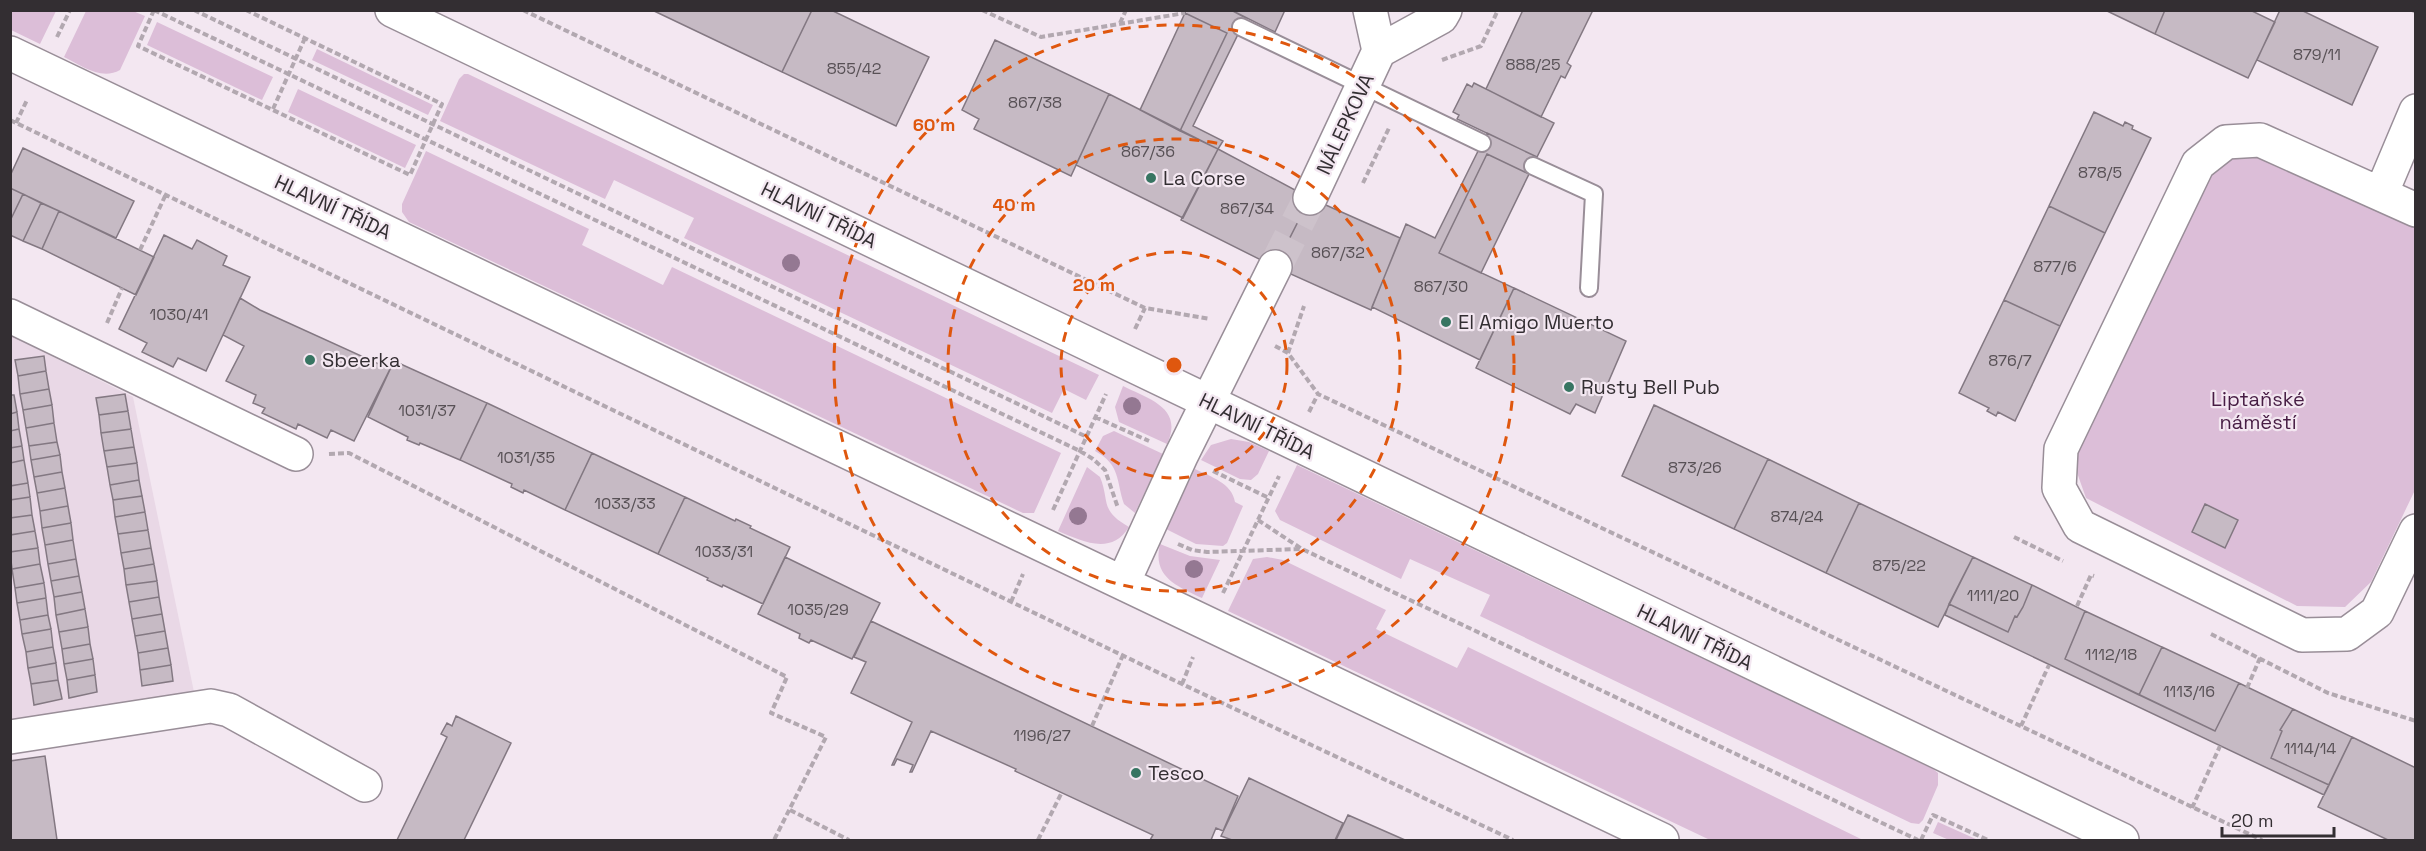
<svg xmlns="http://www.w3.org/2000/svg" width="2426" height="851" font-family="'Space Grotesk',sans-serif">
<style>
.built{fill:#e9d8e6}
.green{fill:#dcbed8}
.building{fill:#c6bac4;stroke:#837882;stroke-width:1.5}
.lines{fill:none;stroke-linecap:round;stroke-linejoin:round}
.street-tunnel{stroke:#cdc2cb;stroke-width:33;stroke-dasharray:33 16;stroke-linecap:butt}
.lane-casing{stroke:#998e98;stroke-width:20}
.street-casing{stroke:#998e98;stroke-width:36}
.path{stroke:#b2a8b0;stroke-width:4;stroke-dasharray:6 3;stroke-linecap:butt}
.lane{stroke:#fff;stroke-width:16}
.street{stroke:#fff;stroke-width:33}
.tree{fill:#947892}
.ring{fill:none;stroke:#df570e;stroke-width:3;stroke-dasharray:10 8}
.poi-dot{fill:#377562;stroke:#f3e7f1;stroke-width:2}
.labels{text-anchor:middle;dominant-baseline:central;stroke-width:4.5;stroke-linejoin:round;paint-order:stroke}
.number-label{font-size:16px;fill:#585156}
.street-label{font-size:20px;fill:#332e32;stroke:#f3e7f1}
.poi-label{font-size:20px;fill:#332e32;stroke:#f3e7f1;text-anchor:start}
.park-label{font-size:20px;fill:#471d44;stroke:#f3e7f1}
.centre{fill:#df570e;stroke:#f3e7f1;stroke-width:3}
.ring-label{font-size:18px;text-anchor:middle;font-weight:bold;fill:#df570e;stroke:#f3e7f1;stroke-width:4.5;stroke-linejoin:round;paint-order:stroke}
</style>
<rect width="100%" height="100%" fill="#f3e7f1"/>
<path class="built" d="M 10,335 L 133,397 L 194,692 L 11,724 Z"/>
<path class="green" d="M 10,11 L 11,10 L 56,11 L 40,44 L 11,30 Z
M 86,11 L 133,11 L 145,16 L 120,70 C 101,81 81,65 64,57 Z
M 157,22 L 273,77 L 262,100 L 147,45 Z
M 317,49 L 433,105 L 428,115 L 312,60 Z
M 464,74 L 468,74 L 1099,375 L 1086,400 L 1064,389 L 1052,413 L 684,238 L 694,218 L 614,180 L 605,199 L 440,121 L 459,79 Z
M 298,89 L 416,145 L 405,168 L 288,112 Z
M 2263,148 L 2415,221 L 2415,490 L 2371,582 L 2345,607 L 2297,606 L 2086,498 L 2075,467 L 2076,429 L 2200,173 L 2229,151 Z
M 426,151 L 589,229 L 582,245 L 663,285 L 672,267 L 1061,453 L 1034,513 L 1023,513 L 409,222 L 402,212 L 402,204 Z
M 1123,386 C 1149,399 1184,408 1167,444 L 1119,422 L 1115,407 Z
M 1114,431 L 1163,454 L 1135,513 L 1124,504 C 1116,481 1121,465 1095,451 L 1103,436 Z
M 1231,439 L 1249,442 L 1269,451 L 1258,474 L 1251,480 L 1240,479 L 1201,460 L 1211,445 Z
M 1297,465 L 1933,769 L 1938,773 L 1938,785 L 1923,820 L 1919,824 L 1911,823 L 1480,616 L 1490,595 L 1410,559 L 1401,579 L 1280,520 L 1275,511 Z
M 1087,467 L 1100,477 C 1110,501 1099,510 1129,527 C 1111,556 1082,541 1058,531 Z
M 1195,469 C 1211,477 1232,483 1235,502 L 1243,506 L 1227,543 L 1223,546 L 1196,544 L 1166,529 Z
M 1160,544 L 1190,556 L 1220,560 L 1202,598 C 1177,586 1152,577 1160,544 Z
M 1267,557 L 1283,560 L 1386,610 L 1376,629 L 1457,668 L 1468,647 L 1863,840 L 1710,840 L 1228,611 L 1253,559 Z
M 1938,822 L 1978,840 L 1949,840 L 1933,833 Z"/>
<path class="building" d="M 652,10 L 812,10 L 782,72 Z
M 812,10 L 831,10 L 929,57 L 896,126 L 782,72 Z
M 1186,10 L 1231,10 L 1246,18 L 1193,126 L 1223,141 L 1218,149 L 1180,131 L 1227,33 L 1185,13 Z
M 1231,10 L 1285,10 L 1275,32 Z
M 1523,10 L 1593,10 L 1567,63 L 1571,66 L 1565,78 L 1561,76 L 1541,117 L 1486,89 Z
M 2105,10 L 2165,10 L 2155,34 Z
M 2165,10 L 2250,10 L 2275,22 L 2248,78 L 2155,34 Z
M 2280,10 L 2301,10 L 2378,47 L 2352,105 L 2257,60 Z
M 1185,13 L 1227,33 L 1180,131 L 1140,110 Z
M 995,40 L 1109,94 L 1071,176 L 974,129 L 979,119 L 962,110 Z
M 1474,83 L 1554,123 L 1537,157 L 1457,119 L 1459,115 L 1453,112 L 1467,84 L 1472,87 Z
M 1109,94 L 1218,149 L 1183,218 L 1076,165 Z
M 2094,112 L 2123,126 L 2125,122 L 2133,126 L 2132,129 L 2151,138 L 2105,233 L 2049,206 Z
M 1487,133 L 1537,157 L 1529,174 L 1487,154 L 1439,253 L 1514,288 L 1480,360 L 1372,307 L 1406,224 L 1435,238 Z
M 23,148 L 134,201 L 116,238 L 10,188 L 10,176 Z
M 1218,149 L 1310,198 L 1275,267 L 1181,220 Z
M 1487,154 L 1529,174 L 1481,273 L 1439,253 Z
M 10,188 L 23,194 L 10,221 Z
M 23,194 L 41,203 L 23,241 L 10,235 L 10,221 Z
M 1310,198 L 1400,238 L 1371,310 L 1275,267 Z
M 41,203 L 59,211 L 42,249 L 23,241 Z
M 2049,206 L 2105,233 L 2060,326 L 2004,300 Z
M 59,211 L 154,257 L 136,295 L 42,249 Z
M 164,235 L 192,249 L 197,240 L 227,256 L 223,265 L 250,277 L 206,371 L 178,358 L 173,367 L 142,352 L 147,343 L 119,329 Z
M 1514,288 L 1626,341 L 1595,413 L 1576,404 L 1570,414 L 1476,368 Z
M 240,298 L 260,310 L 390,369 L 354,441 L 331,430 L 327,438 L 298,424 L 296,429 L 262,413 L 265,408 L 253,403 L 256,395 L 226,381 L 244,346 L 223,335 Z
M 2004,300 L 2060,326 L 2015,421 L 1998,412 L 1996,416 L 1987,411 L 1989,408 L 1959,393 Z
M 44,356 L 46,371 L 18,376 L 15,360 Z
M 394,361 L 487,403 L 460,460 L 420,443 L 419,445 L 407,440 L 408,437 L 368,417 Z
M 46,371 L 49,389 L 20,394 L 18,376 Z
M 49,389 L 52,405 L 23,410 L 20,394 Z
M 125,394 L 128,411 L 99,415 L 96,398 Z
M 10,395 L 14,395 L 17,412 L 10,414 Z
M 487,403 L 592,453 L 565,510 L 524,490 L 523,493 L 511,487 L 512,484 L 460,460 Z
M 52,405 L 54,423 L 26,428 L 23,410 Z
M 1654,405 L 1768,459 L 1734,529 L 1622,476 Z
M 128,411 L 131,429 L 101,433 L 99,415 Z
M 17,412 L 19,429 L 10,431 L 10,414 Z
M 54,423 L 57,442 L 29,446 L 26,428 Z
M 19,429 L 22,446 L 10,448 L 10,431 Z
M 131,429 L 134,447 L 104,451 L 101,433 Z
M 57,442 L 60,455 L 31,460 L 29,446 Z
M 22,446 L 24,460 L 10,463 L 10,448 Z
M 134,447 L 137,463 L 107,467 L 104,451 Z
M 592,453 L 685,497 L 658,554 L 565,510 Z
M 60,455 L 62,472 L 34,477 L 31,460 Z
M 1768,459 L 1859,503 L 1826,573 L 1734,529 Z
M 24,460 L 28,483 L 10,486 L 10,463 Z
M 137,463 L 139,480 L 110,485 L 107,467 Z
M 62,472 L 65,488 L 37,493 L 34,477 Z
M 139,480 L 142,496 L 113,500 L 110,485 Z
M 28,483 L 30,497 L 10,500 L 10,486 Z
M 65,488 L 68,506 L 40,511 L 37,493 Z
M 142,496 L 145,512 L 115,517 L 113,500 Z
M 30,497 L 32,515 L 10,518 L 10,500 Z
M 685,497 L 735,521 L 736,519 L 751,526 L 750,528 L 790,547 L 763,604 L 723,585 L 722,587 L 707,580 L 708,578 L 658,554 Z
M 1859,503 L 1973,557 L 1938,627 L 1826,573 Z
M 2205,504 L 2238,520 L 2225,548 L 2192,532 Z
M 68,506 L 71,523 L 42,528 L 40,511 Z
M 145,512 L 148,530 L 118,534 L 115,517 Z
M 32,515 L 35,531 L 10,535 L 10,518 Z
M 71,523 L 73,540 L 45,545 L 42,528 Z
M 148,530 L 151,548 L 121,553 L 118,534 Z
M 35,531 L 38,548 L 10,552 L 10,535 Z
M 73,540 L 76,559 L 48,564 L 45,545 Z
M 38,548 L 40,564 L 12,569 L 10,552 Z
M 151,548 L 154,564 L 124,569 L 121,553 Z
M 785,557 L 880,603 L 852,659 L 811,640 L 809,643 L 799,638 L 800,634 L 758,614 Z
M 1973,557 L 2032,585 L 2023,607 L 2017,617 L 2015,616 L 2008,632 L 1949,604 Z
M 76,559 L 79,576 L 51,581 L 48,564 Z
M 40,564 L 44,583 L 15,588 L 12,569 Z
M 154,564 L 157,581 L 126,585 L 124,569 Z
M 79,576 L 82,592 L 54,597 L 51,581 Z
M 157,581 L 159,597 L 129,602 L 126,585 Z
M 44,583 L 46,598 L 17,603 L 15,588 Z
M 2032,585 L 2085,611 L 2065,659 L 2215,731 L 2239,683 L 2293,709 L 2280,730 L 2282,731 L 2271,758 L 2329,785 L 2324,795 L 1945,615 L 1949,604 L 2008,632 L 2015,616 L 2017,617 L 2023,607 Z
M 82,592 L 85,609 L 56,615 L 54,597 Z
M 159,597 L 162,614 L 132,619 L 129,602 Z
M 46,598 L 48,615 L 20,620 L 17,603 Z
M 85,609 L 88,627 L 59,632 L 56,615 Z
M 2085,611 L 2162,647 L 2139,695 L 2065,659 Z
M 162,614 L 165,631 L 135,636 L 132,619 Z
M 48,615 L 51,629 L 22,634 L 20,620 Z
M 871,621 L 1238,796 L 1223,831 L 1216,828 L 1211,840 L 1150,840 L 1153,835 L 1015,771 L 1016,769 L 931,731 L 912,772 L 910,772 L 913,765 L 897,759 L 894,765 L 892,765 L 912,722 L 851,693 L 866,662 L 854,657 Z
M 88,627 L 90,644 L 62,649 L 59,632 Z
M 51,629 L 53,647 L 26,652 L 22,634 Z
M 165,631 L 168,648 L 138,653 L 135,636 Z
M 90,644 L 93,659 L 64,664 L 62,649 Z
M 53,647 L 56,663 L 28,668 L 26,652 Z
M 2162,647 L 2239,683 L 2215,731 L 2139,695 Z
M 168,648 L 171,665 L 140,670 L 138,653 Z
M 93,659 L 95,675 L 67,680 L 64,664 Z
M 56,663 L 58,680 L 31,684 L 28,668 Z
M 171,665 L 173,681 L 142,686 L 140,670 Z
M 95,675 L 97,692 L 69,698 L 67,680 Z
M 58,680 L 62,699 L 34,705 L 31,684 Z
M 2293,709 L 2352,737 L 2329,785 L 2271,758 L 2282,731 L 2280,730 Z
M 456,716 L 511,743 L 464,840 L 397,840 L 447,737 L 441,734 L 447,723 L 452,726 Z
M 2352,737 L 2416,768 L 2416,840 L 2388,840 L 2318,807 Z
M 45,756 L 57,840 L 10,840 L 10,761 Z
M 1249,778 L 1343,823 L 1335,840 L 1232,840 L 1221,836 Z
M 1348,815 L 1405,840 L 1336,840 Z"/>
<g class="lines">
<path class="street-tunnel" d="M 1275,267 L 1310,198"/>
<g class="lane-casing">
<path id="lane" d="M 1241,27 L 1482,143
M 1533,166 L 1594,194 L 1589,288"/>
</g>
<g class="street-casing">
<path id="street" d="M 392,10 C 969,287 1544,567 2122,840
M 1379,51 L 1441,17 L 1445,10
M 10,53 L 1662,840
M 2381,194 L 2416,111
M 1310,198 L 1379,51 L 1370,10
M 2416,210 L 2260,140 L 2226,142 L 2198,164 L 2061,449 L 2059,488 L 2080,526 L 2302,635 L 2347,634 L 2377,612 L 2416,531
M 10,316 L 296,454
M 1123,583 L 1181,456 L 1275,267
M 10,737 L 211,706 L 229,710 L 365,785"/>
</g>
<path class="path" d="M 154,10 L 1080,451 L 1093,459 L 1105,470 L 1118,508
M 154,10 L 138,46 L 410,175 L 442,104 L 246,10
M 194,10 L 1087,437
M 523,10 L 1145,308 L 1210,319
M 982,10 L 1041,37 L 1185,13
M 2412,10 L 2416,12
M 1120,23 L 1126,10
M 57,37 L 70,10
M 1442,60 L 1481,46 L 1498,10
M 273,109 L 305,38
M 10,120 L 1182,684 L 1513,840
M 16,123 L 27,100
M 1363,183 L 1389,128
M 140,250 L 166,194
M 107,323 L 122,288
M 1135,329 L 1145,308
M 1275,346 L 1288,353 L 1318,394 L 2262,840
M 1288,353 L 1304,306
M 1309,412 L 1318,394
M 1095,417 L 1149,441
M 329,454 L 349,453 L 787,677 L 771,713 L 826,737 L 774,840
M 1213,471 L 1269,498
M 1053,510 L 1106,394
M 1258,520 L 1302,549 L 1918,840
M 2014,537 L 2063,561
M 1178,544 L 1192,550 L 1207,552 L 1302,549
M 1223,593 L 1279,476
M 1011,602 L 1023,574
M 2077,606 L 2091,575 L 2094,576
M 2211,634 L 2328,693 L 2416,721
M 1182,684 L 1193,657
M 2247,688 L 2260,658
M 1092,726 L 1123,655
M 2021,726 L 2049,665
M 2192,808 L 2220,746
M 790,810 L 849,840
M 1038,840 L 1062,792
M 1921,840 L 1933,815 L 1988,840"/>
<use href="#lane" class="lane"/>
<use href="#street" class="street"/>
</g>
<g class="tree">
<circle cx="791" cy="263" r="9"/>
<circle cx="1132" cy="406" r="9"/>
<circle cx="1078" cy="516" r="9"/>
<circle cx="1194" cy="569" r="9"/>
</g>
<g class="ring">
<circle cx="1174" cy="365" r="113"/>
<circle cx="1174" cy="365" r="226"/>
<circle cx="1174" cy="365" r="340"/>
</g>
<g class="poi-dot">
<circle cx="1151" cy="178" r="6"/>
<circle cx="1446" cy="322" r="6"/>
<circle cx="310" cy="360" r="6"/>
<circle cx="1569" cy="387" r="6"/>
<circle cx="1136" cy="773" r="6"/>
</g>
<g class="labels">
<g class="number-label">
<text x="2317" y="54">879/11</text>
<text x="1533" y="64">888/25</text>
<text x="854" y="68">855/42</text>
<text x="1035" y="102">867/38</text>
<text x="1148" y="151">867/36</text>
<text x="2100" y="172">878/5</text>
<text x="1247" y="208">867/34</text>
<text x="1338" y="252">867/32</text>
<text x="2055" y="266">877/6</text>
<text x="1441" y="286">867/30</text>
<text x="179" y="314">1030/41</text>
<text x="2010" y="360">876/7</text>
<text x="427" y="410">1031/37</text>
<text x="526" y="457">1031/35</text>
<text x="1695" y="467">873/26</text>
<text x="625" y="503">1033/33</text>
<text x="1797" y="516">874/24</text>
<text x="724" y="551">1033/31</text>
<text x="1899" y="565">875/22</text>
<text x="1993" y="595">1111/20</text>
<text x="818" y="609">1035/29</text>
<text x="2111" y="654">1112/18</text>
<text x="2189" y="691">1113/16</text>
<text x="1042" y="735">1196/27</text>
<text x="2310" y="748">1114/14</text>
</g>
<g class="street-label">
<text transform="translate(1345 124) rotate(-65)">NÁLEPKOVA</text>
<text transform="translate(333 207) rotate(25)">HLAVNÍ TŘÍDA</text>
<text transform="translate(819 215) rotate(26)">HLAVNÍ TŘÍDA</text>
<text transform="translate(1257 426) rotate(26)">HLAVNÍ TŘÍDA</text>
<text transform="translate(1695 637) rotate(26)">HLAVNÍ TŘÍDA</text>
</g>
<g class="poi-label">
<text x="1163" y="178">La Corse</text>
<text x="1458" y="322">El Amigo Muerto</text>
<text x="322" y="360">Sbeerka</text>
<text x="1581" y="387">Rusty Bell Pub</text>
<text x="1148" y="773">Tesco</text>
</g>
<g class="park-label">
<text x="2258" y="399">Liptaňské<tspan x="2258" dy="23">náměstí</tspan></text>
</g>
</g>
<circle cx="1174" cy="365" r="9" class="centre"/>
<g class="ring-label">
<text x="934" y="131">60 m</text>
<text x="1014" y="211">40 m</text>
<text x="1094" y="291">20 m</text>
</g>
<rect width="2426" height="851" fill="none" stroke="#332e32" stroke-width="24"/>
<path d="M2222 827v9h112v-9" fill="none" stroke="#332e32" stroke-width="3"/>
<text x="2231" y="827" font-size="18" fill="#332e32" stroke="#f3e7f1" stroke-width="4.5" paint-order="stroke">20 m</text>
</svg>
